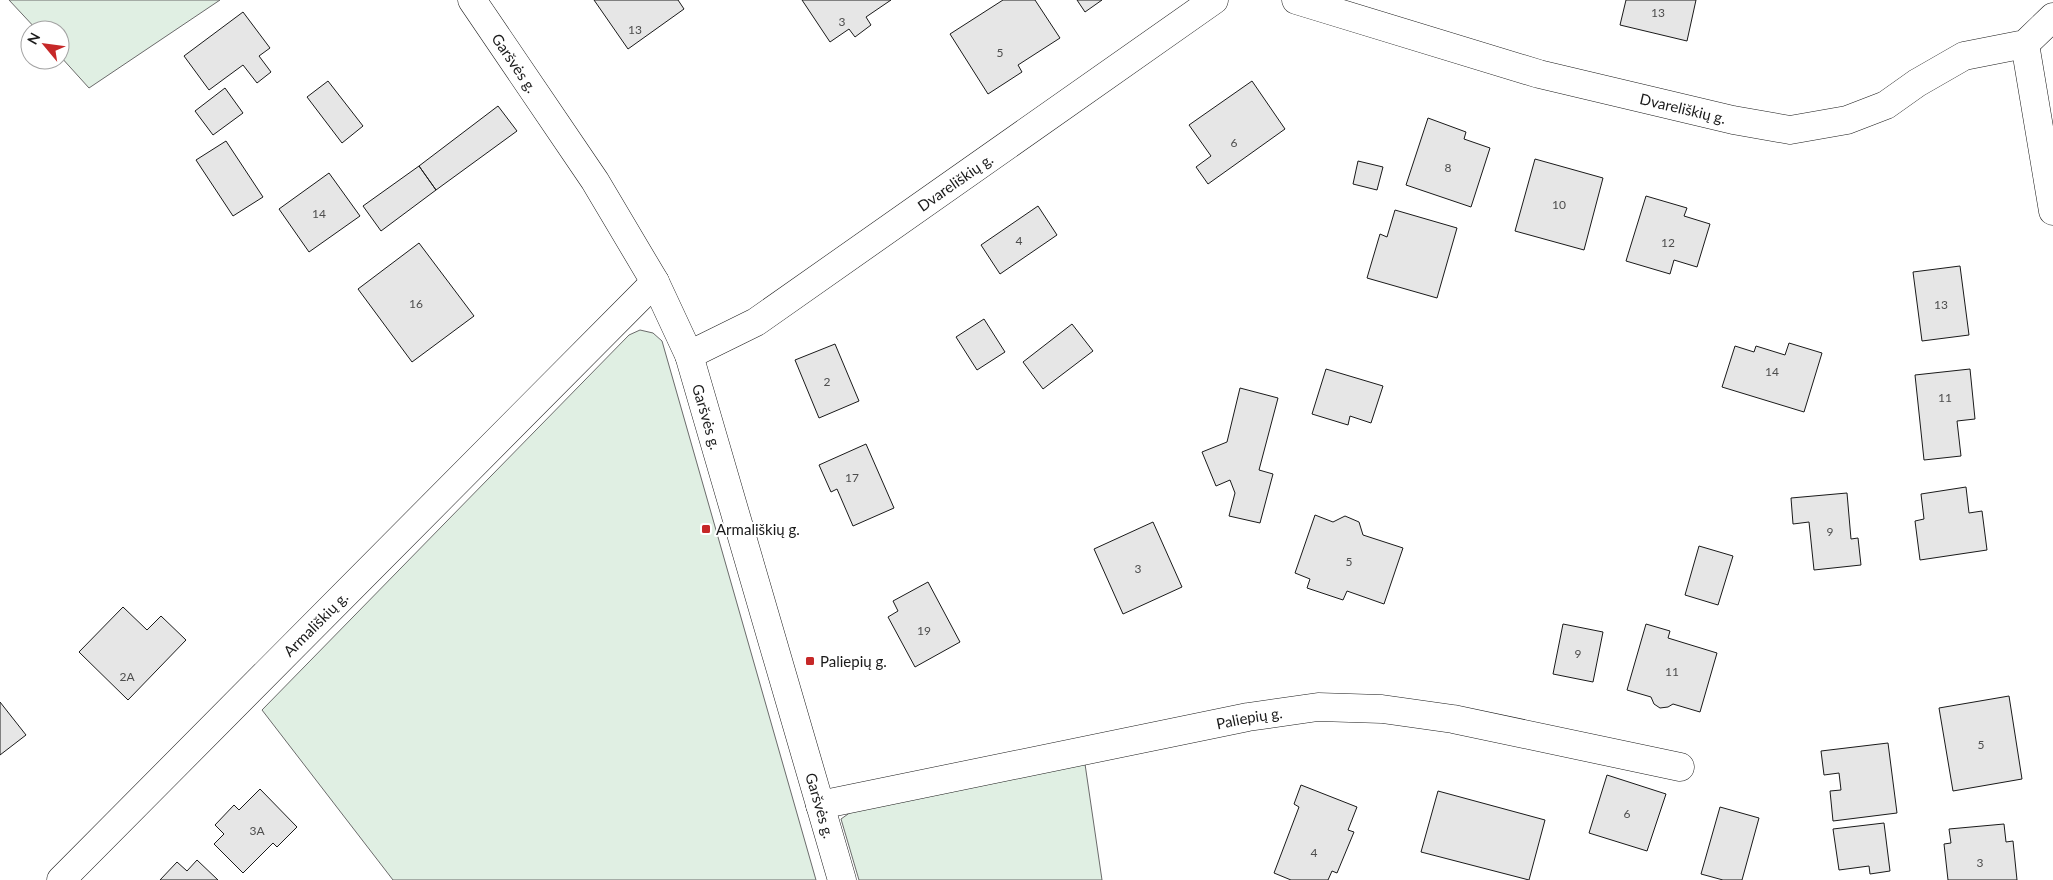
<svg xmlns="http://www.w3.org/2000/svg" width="2053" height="880" font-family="Lato,sans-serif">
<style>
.green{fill:#e0efe3;stroke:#6a6a6a}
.building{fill:#e6e6e6;stroke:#1a1a1a}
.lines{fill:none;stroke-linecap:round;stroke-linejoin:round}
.minor-casing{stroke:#1a1a1a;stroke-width:29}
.major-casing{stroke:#1a1a1a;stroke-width:29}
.minor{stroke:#fff;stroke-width:28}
.major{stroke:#fff;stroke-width:28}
.poi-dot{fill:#c62828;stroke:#fff;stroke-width:2}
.labels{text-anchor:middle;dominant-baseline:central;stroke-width:4;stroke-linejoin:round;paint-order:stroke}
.number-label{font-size:12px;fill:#4d4d4d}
.street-label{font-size:15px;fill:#1a1a1a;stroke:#fff}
.poi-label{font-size:15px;fill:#1a1a1a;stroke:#fff;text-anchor:start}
</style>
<rect width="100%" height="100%" fill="#fff"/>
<path class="green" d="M 9,0 L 220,0 L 89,88 L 60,56 L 60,30 L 37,30 Z
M 640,330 L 653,333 L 662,341 L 816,880 L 393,880 L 262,710 L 629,335 Z
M 1085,764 L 1102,880 L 859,880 L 841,819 L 858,807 Z"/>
<path class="building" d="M 594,0 L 678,0 L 684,9 L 628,49 Z
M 802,0 L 891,0 L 866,17 L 871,25 L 855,37 L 849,29 L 830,42 Z
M 1003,0 L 1035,0 L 1060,38 L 1018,65 L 1022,72 L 988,94 L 950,34 Z
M 1077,0 L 1102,0 L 1085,12 Z
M 1626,0 L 1696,0 L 1687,41 L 1620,25 Z
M 243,12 L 270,48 L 259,56 L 271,72 L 257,83 L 243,65 L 209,90 L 184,56 Z
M 328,81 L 363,126 L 342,143 L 307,97 Z
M 1252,81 L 1285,129 L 1208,184 L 1196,167 L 1211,156 L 1189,125 Z
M 225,88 L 243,113 L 213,135 L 195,111 Z
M 498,106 L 517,131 L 436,190 L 419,166 Z
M 1428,118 L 1466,132 L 1464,139 L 1490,148 L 1471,207 L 1406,185 Z
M 226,141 L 263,197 L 233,216 L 196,160 Z
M 1535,159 L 1603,178 L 1584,250 L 1515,231 Z
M 1358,161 L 1383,167 L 1377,190 L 1353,184 Z
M 419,166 L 436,190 L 381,231 L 363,206 Z
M 329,173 L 360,216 L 309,252 L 279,209 Z
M 1646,196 L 1687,208 L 1684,216 L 1710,224 L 1697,267 L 1674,260 L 1670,274 L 1626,261 Z
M 1038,206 L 1057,235 L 1000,274 L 981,245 Z
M 1395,210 L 1457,228 L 1437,298 L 1367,278 L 1380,234 L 1387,237 Z
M 419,243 L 474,316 L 412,362 L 358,289 Z
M 1960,266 L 1969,335 L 1922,341 L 1913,272 Z
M 984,319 L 1005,352 L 977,370 L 956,337 Z
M 1072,324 L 1093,351 L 1043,389 L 1023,362 Z
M 1789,343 L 1822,353 L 1804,412 L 1722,387 L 1735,346 L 1754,352 L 1756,346 L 1785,355 Z
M 835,344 L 859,401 L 819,418 L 795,360 Z
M 1326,369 L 1383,386 L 1371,423 L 1350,416 L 1348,425 L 1312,414 Z
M 1970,369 L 1975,419 L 1957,421 L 1961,456 L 1924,460 L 1915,375 Z
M 1240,388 L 1278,398 L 1259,470 L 1273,474 L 1260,523 L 1229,516 L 1235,493 L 1230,480 L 1216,486 L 1202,452 L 1227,442 Z
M 866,444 L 894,508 L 853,526 L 837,489 L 831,492 L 819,465 Z
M 1966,487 L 1969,513 L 1982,511 L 1987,550 L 1920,560 L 1915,521 L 1924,519 L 1921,494 Z
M 1847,493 L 1851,539 L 1858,538 L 1861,565 L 1814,570 L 1809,522 L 1793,524 L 1791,498 Z
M 1315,515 L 1333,522 L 1345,516 L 1359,522 L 1363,535 L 1403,548 L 1384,604 L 1347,591 L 1343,600 L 1307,588 L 1310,579 L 1295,573 Z
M 1153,522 L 1182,587 L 1123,614 L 1094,549 Z
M 1699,546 L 1733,556 L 1718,605 L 1685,595 Z
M 928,582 L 960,642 L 915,667 L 888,617 L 898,611 L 893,601 Z
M 123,607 L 147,630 L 161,616 L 186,640 L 128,700 L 79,652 Z
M 1563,624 L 1603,632 L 1593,682 L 1553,674 Z
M 1646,624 L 1670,631 L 1668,638 L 1717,653 L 1700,712 L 1673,704 L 1668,707 L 1660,708 L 1654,704 L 1651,697 L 1627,690 Z
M 2009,696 L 2022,779 L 1953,791 L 1939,708 Z
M 0,702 L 26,735 L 0,755 Z
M 1888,743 L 1897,813 L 1833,821 L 1830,791 L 1841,790 L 1839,773 L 1824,775 L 1821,751 Z
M 1607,775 L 1666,794 L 1647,851 L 1589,833 Z
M 1301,785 L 1357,807 L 1348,830 L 1354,832 L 1337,873 L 1332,871 L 1328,880 L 1291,880 L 1274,873 L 1299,807 L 1294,804 Z
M 260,789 L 297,827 L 277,847 L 273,843 L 243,873 L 214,844 L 224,834 L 215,825 L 234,805 L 239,810 Z
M 1438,791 L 1545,820 L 1529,880 L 1421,852 Z
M 1720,807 L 1759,818 L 1742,880 L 1723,880 L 1701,874 Z
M 1884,823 L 1890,871 L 1870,874 L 1869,866 L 1839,870 L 1833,829 Z
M 2004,824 L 2006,842 L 2013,841 L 2017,880 L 1948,880 L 1944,844 L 1951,843 L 1949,829 Z
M 197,860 L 218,880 L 160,880 L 177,862 L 187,871 Z"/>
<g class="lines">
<g class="minor-casing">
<g id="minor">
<path id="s1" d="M 1296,0 L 1539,74 L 1733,120 L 1790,130 L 1847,120 L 1886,105 L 1917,83 L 1964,56 L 2025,44 L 2053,17"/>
<path d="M 2025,44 L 2053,211"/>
<path id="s2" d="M 689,355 L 756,322 L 1214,0"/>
<path id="s3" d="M 820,805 L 1248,717 L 1318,707 L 1382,709 L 1453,719 L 1680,767"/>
<path id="s4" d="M 61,880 L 655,282"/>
</g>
</g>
<g class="major-casing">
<g id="major">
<path id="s5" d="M 472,0 L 595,181 L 655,282 L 689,355 L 842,880"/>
</g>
</g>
<use href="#minor" class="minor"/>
<use href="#major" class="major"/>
</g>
<g class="poi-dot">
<rect x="701" y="524" width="10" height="10" rx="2.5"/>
<rect x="805" y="656" width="10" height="10" rx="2.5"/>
</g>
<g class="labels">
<g class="number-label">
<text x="1658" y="12">13</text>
<text x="842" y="21">3</text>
<text x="635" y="29">13</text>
<text x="1000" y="52">5</text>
<text x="1234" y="142">6</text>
<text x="1448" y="167">8</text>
<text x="1559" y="204">10</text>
<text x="319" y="213">14</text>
<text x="1019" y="240">4</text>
<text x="1668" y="242">12</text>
<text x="416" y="303">16</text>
<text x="1941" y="304">13</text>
<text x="1772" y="371">14</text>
<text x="827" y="381">2</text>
<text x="1945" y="397">11</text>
<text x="852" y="477">17</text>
<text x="1830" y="531">9</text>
<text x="1349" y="561">5</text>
<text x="1138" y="568">3</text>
<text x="924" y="630">19</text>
<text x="1578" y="653">9</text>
<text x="1672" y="671">11</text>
<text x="127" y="676">2A</text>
<text x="1981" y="744">5</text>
<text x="1627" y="813">6</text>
<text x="257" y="830">3A</text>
<text x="1314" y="852">4</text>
<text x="1980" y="862">3</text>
</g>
<g class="street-label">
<text stroke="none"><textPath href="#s5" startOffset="76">Garšvės g.</textPath></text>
<text stroke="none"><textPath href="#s1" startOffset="402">Dvareliškių g.</textPath></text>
<text stroke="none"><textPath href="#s2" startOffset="318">Dvareliškių g.</textPath></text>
<text stroke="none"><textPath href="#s5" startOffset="481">Garšvės g.</textPath></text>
<text stroke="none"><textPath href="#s4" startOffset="361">Armališkių g.</textPath></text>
<text stroke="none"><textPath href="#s3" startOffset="438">Paliepių g.</textPath></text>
<text stroke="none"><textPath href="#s5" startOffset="886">Garšvės g.</textPath></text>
</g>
<g class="poi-label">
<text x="716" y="529">Armališkių g.</text>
<text x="820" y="661">Paliepių g.</text>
</g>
</g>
<g transform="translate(45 45) rotate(299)"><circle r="24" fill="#ffffff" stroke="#a3a3a3"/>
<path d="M0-4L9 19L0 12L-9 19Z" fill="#c62828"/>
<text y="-8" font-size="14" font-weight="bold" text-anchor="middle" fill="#1a1a1a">N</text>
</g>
</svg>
